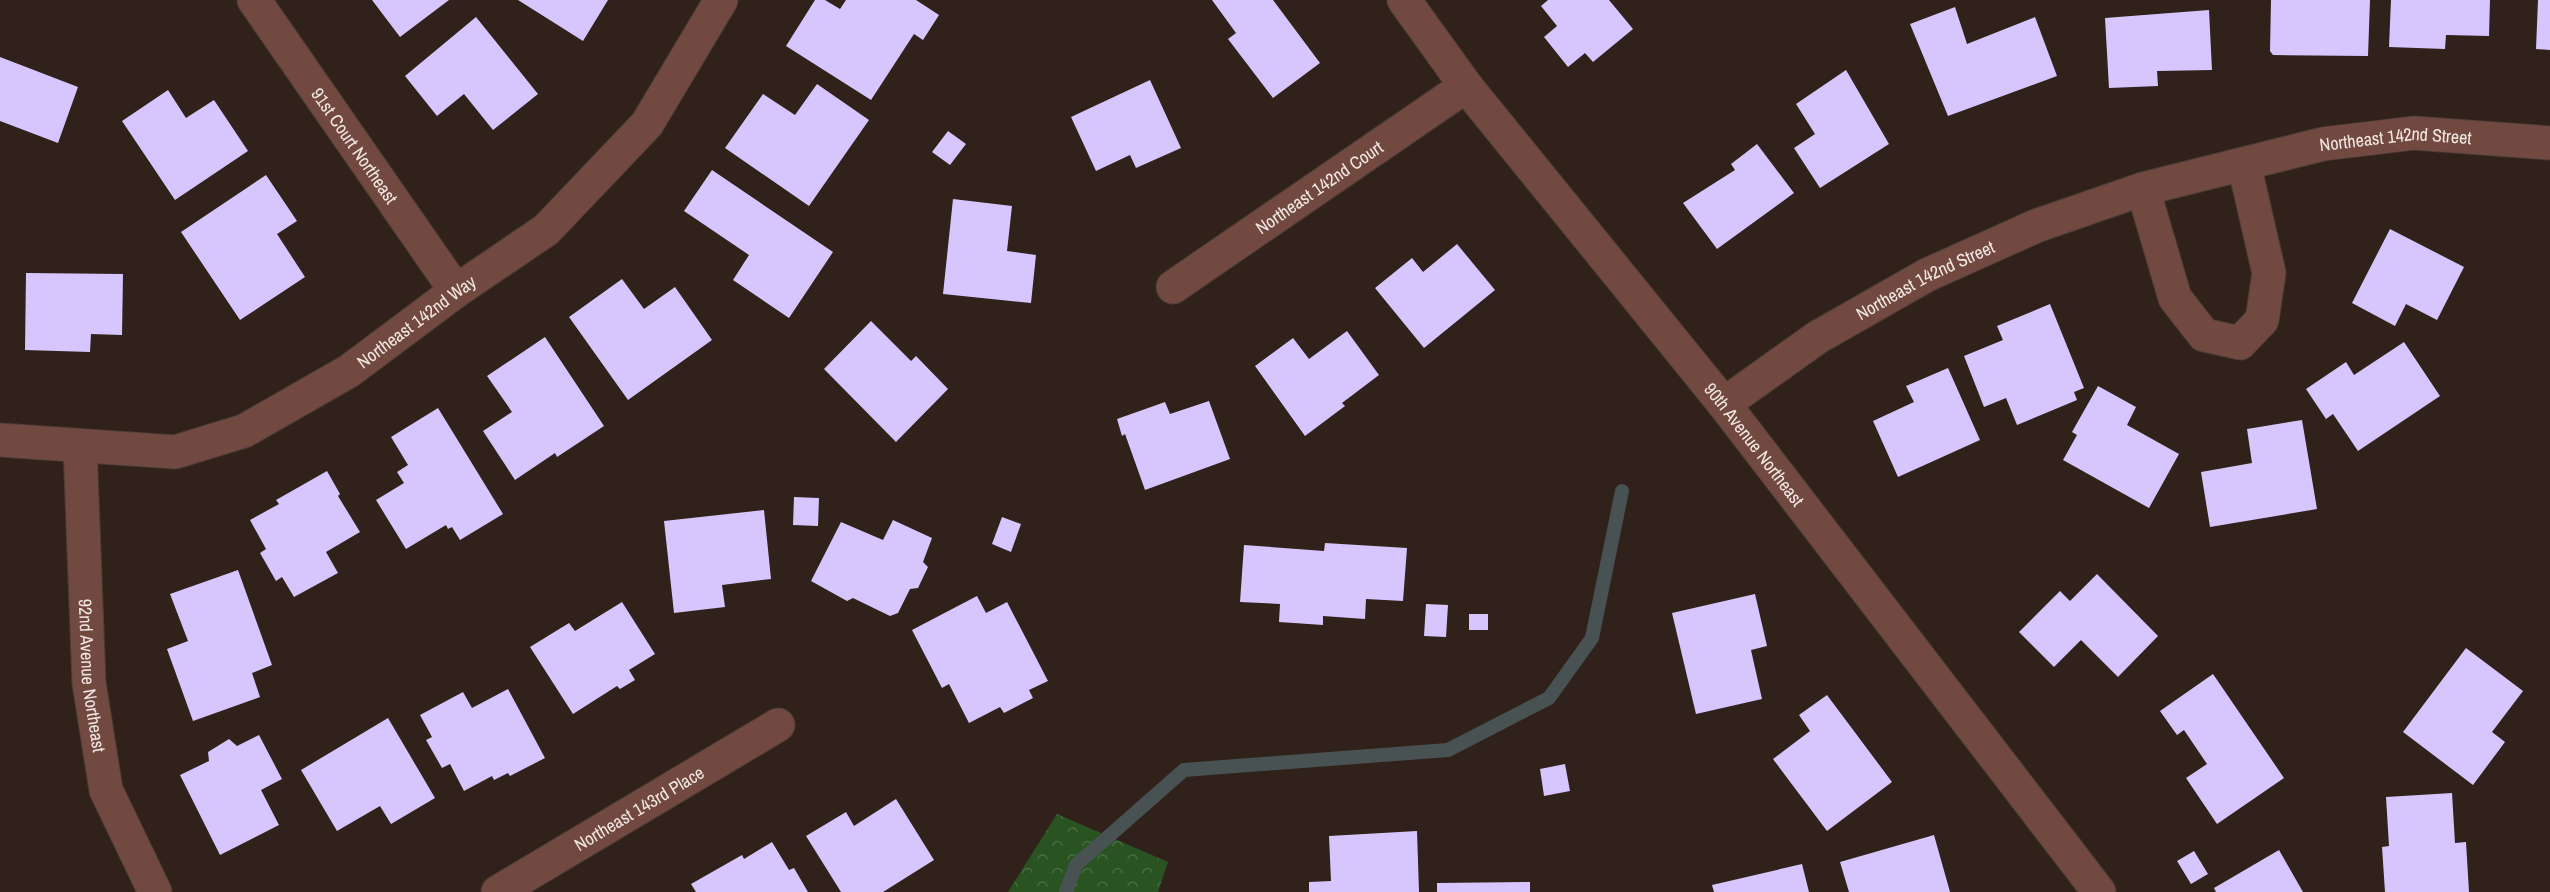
<svg xmlns="http://www.w3.org/2000/svg" width="2550" height="892" font-family="'Archivo Narrow',sans-serif">
<style>
.forest{fill:url(#forest-crowns)}
.lines{fill:none;stroke-linecap:round;stroke-linejoin:round}
.stream{stroke:#495252;stroke-width:14}
.building{fill:#d7c6fd}
.minor-casing{stroke:#4b3d36;stroke-width:35}
.minor{stroke:#724941;stroke-width:33}
.labels{text-anchor:middle;dominant-baseline:central;stroke-width:6;stroke-linejoin:round;paint-order:stroke}
.street-label{font-size:18px;fill:#f2e8e2;stroke:#130c09}
</style>
<defs>
<pattern id="forest-crowns" width="20" height="18" patternUnits="userSpaceOnUse" patternTransform="scale(1.5)"><rect width="20" height="18" fill="#295421"/><path d="M2 6a3 3 0 1 1 6 0M12 15a3 3 0 1 1 6 0" fill="none" stroke="#486d41"/></pattern>
</defs>
<rect width="100%" height="100%" fill="#30211a"/>
<path class="forest" d="M 1057,814 L 1168,862 L 1158,892 L 1008,892 Z"/>
<g class="lines">
<path class="stream" d="M 1066,892 L 1076,865 L 1184,770 L 1448,750 L 1549,698 L 1592,638 L 1622,491"/>
</g>
<path class="building" d="M 372,0 L 449,0 L 400,37 Z
M 518,0 L 608,0 L 583,41 Z
M 815,0 L 825,0 L 840,9 L 846,0 L 916,0 L 939,15 L 923,40 L 914,34 L 871,100 L 786,46 Z
M 1212,0 L 1273,0 L 1320,63 L 1273,98 L 1228,39 L 1236,33 Z
M 1548,0 L 1609,0 L 1633,29 L 1593,62 L 1585,53 L 1568,67 L 1544,37 L 1557,26 L 1541,6 Z
M 2271,0 L 2370,0 L 2368,56 L 2273,55 L 2270,51 Z
M 2391,0 L 2490,0 L 2489,36 L 2446,35 L 2445,49 L 2389,47 Z
M 2538,0 L 2550,0 L 2550,50 L 2536,49 Z
M 1955,7 L 1967,44 L 2035,17 L 2057,76 L 1948,116 L 1910,24 Z
M 2209,10 L 2212,70 L 2157,71 L 2158,86 L 2109,88 L 2105,18 Z
M 476,17 L 538,94 L 493,130 L 464,94 L 437,116 L 405,76 Z
M 0,57 L 78,87 L 58,143 L 0,121 Z
M 1846,70 L 1889,144 L 1820,188 L 1794,148 L 1815,134 L 1796,104 Z
M 1150,80 L 1181,148 L 1136,168 L 1130,155 L 1096,171 L 1071,117 Z
M 817,84 L 869,120 L 809,206 L 725,148 L 763,94 L 795,115 Z
M 168,90 L 186,118 L 214,100 L 248,151 L 175,200 L 122,121 Z
M 948,131 L 966,144 L 950,165 L 932,152 Z
M 1757,144 L 1794,193 L 1717,249 L 1683,203 L 1735,170 L 1731,164 Z
M 712,170 L 833,252 L 789,318 L 733,280 L 749,255 L 684,211 Z
M 266,175 L 297,221 L 277,234 L 305,277 L 240,320 L 181,232 Z
M 953,199 L 1012,206 L 1007,251 L 1036,255 L 1031,303 L 943,294 Z
M 2390,229 L 2464,267 L 2437,320 L 2406,304 L 2395,326 L 2352,303 Z
M 1457,244 L 1495,290 L 1424,348 L 1375,288 L 1412,258 L 1423,272 Z
M 26,273 L 123,274 L 122,335 L 91,334 L 90,352 L 25,350 Z
M 622,279 L 644,309 L 675,287 L 712,340 L 628,400 L 569,317 Z
M 2050,304 L 2084,388 L 2074,392 L 2077,400 L 2017,425 L 2006,398 L 1984,407 L 1964,356 L 2003,340 L 1997,326 Z
M 871,321 L 911,361 L 916,356 L 948,389 L 896,442 L 824,369 Z
M 1347,331 L 1379,375 L 1342,403 L 1345,406 L 1305,436 L 1255,366 L 1293,338 L 1309,359 Z
M 545,337 L 604,426 L 557,457 L 555,453 L 515,480 L 483,431 L 512,412 L 487,376 Z
M 2404,342 L 2440,396 L 2358,451 L 2333,414 L 2326,419 L 2306,389 L 2346,362 L 2354,375 Z
M 1948,368 L 1980,440 L 1898,477 L 1873,421 L 1914,402 L 1906,386 Z
M 2098,386 L 2136,407 L 2127,425 L 2179,454 L 2149,508 L 2063,460 L 2077,435 L 2072,432 Z
M 1209,401 L 1230,459 L 1145,490 L 1125,434 L 1122,436 L 1117,419 L 1165,402 L 1170,414 Z
M 438,408 L 503,514 L 460,540 L 452,527 L 448,529 L 446,525 L 406,549 L 376,500 L 404,483 L 397,472 L 408,465 L 391,437 Z
M 2302,420 L 2317,509 L 2210,527 L 2201,472 L 2252,463 L 2247,429 Z
M 327,471 L 340,494 L 338,496 L 360,532 L 326,552 L 338,573 L 294,597 L 282,577 L 276,581 L 260,553 L 266,549 L 250,520 L 279,504 L 276,500 Z
M 794,497 L 819,498 L 818,526 L 793,525 Z
M 764,510 L 771,579 L 722,585 L 725,607 L 674,613 L 664,521 Z
M 1002,517 L 1021,524 L 1011,552 L 992,544 Z
M 893,520 L 932,538 L 923,562 L 928,567 L 918,588 L 910,589 L 898,613 L 890,616 L 853,598 L 847,601 L 811,581 L 841,522 L 883,540 Z
M 1325,543 L 1407,548 L 1403,601 L 1366,599 L 1365,619 L 1323,616 L 1323,625 L 1279,622 L 1280,604 L 1240,602 L 1244,545 L 1324,551 Z
M 238,570 L 272,665 L 252,673 L 260,697 L 193,721 L 167,649 L 188,641 L 170,594 Z
M 2097,574 L 2158,636 L 2118,677 L 2081,640 L 2054,667 L 2019,632 L 2060,591 L 2070,601 Z
M 1755,594 L 1767,646 L 1751,650 L 1762,699 L 1696,714 L 1672,613 Z
M 977,596 L 986,613 L 1007,602 L 1048,681 L 1029,690 L 1033,698 L 1004,713 L 1000,707 L 969,723 L 949,684 L 942,688 L 912,630 Z
M 622,602 L 655,654 L 629,670 L 635,680 L 620,689 L 617,686 L 573,714 L 530,647 L 569,623 L 575,631 Z
M 1426,604 L 1448,605 L 1446,637 L 1424,636 Z
M 1469,614 L 1488,614 L 1488,630 L 1469,630 Z
M 2466,648 L 2523,691 L 2492,732 L 2505,742 L 2473,785 L 2403,732 Z
M 2213,674 L 2284,778 L 2217,824 L 2186,778 L 2207,764 L 2184,730 L 2177,735 L 2160,711 Z
M 508,689 L 545,758 L 510,776 L 508,773 L 494,780 L 492,776 L 464,791 L 450,764 L 442,768 L 426,740 L 432,737 L 420,715 L 463,692 L 472,708 Z
M 1827,695 L 1892,782 L 1827,831 L 1773,759 L 1810,731 L 1799,715 Z
M 388,718 L 435,798 L 391,824 L 380,806 L 337,831 L 301,770 Z
M 259,735 L 282,779 L 261,790 L 279,825 L 220,855 L 180,775 L 209,761 L 208,752 L 229,739 L 237,746 Z
M 1565,764 L 1570,791 L 1544,796 L 1540,769 Z
M 2452,793 L 2455,843 L 2466,842 L 2469,892 L 2385,892 L 2382,847 L 2389,846 L 2386,797 Z
M 896,799 L 934,860 L 883,892 L 841,892 L 806,836 L 846,812 L 854,826 Z
M 1417,831 L 1419,892 L 1309,892 L 1309,882 L 1331,881 L 1329,836 Z
M 1934,835 L 1950,892 L 1849,892 L 1840,862 Z
M 772,842 L 789,870 L 794,868 L 808,892 L 696,892 L 691,884 L 742,855 L 744,859 Z
M 2279,850 L 2303,892 L 2216,892 L 2214,888 Z
M 2194,851 L 2208,874 L 2191,884 L 2177,861 Z
M 1802,864 L 1809,892 L 1714,892 L 1712,885 Z
M 1530,882 L 1530,892 L 1437,892 L 1437,883 Z"/>
<g class="lines">
<g class="minor-casing">
<g id="minor">
<path id="s1" d="M 254,0 L 456,291"/>
<path id="s2" d="M 1404,0 L 1466,86 L 1724,404 L 2099,892"/>
<path d="M 2143,189 L 2175,298 L 2204,335 L 2240,343 L 2262,320 L 2269,273 L 2244,164"/>
<path id="s3" d="M 1173,287 L 1466,86"/>
<path id="s4" d="M 1724,404 L 1818,337 L 1927,275 L 2036,226 L 2143,189 L 2323,144 L 2414,133 L 2550,143"/>
<path id="s5" d="M 0,440 L 175,452 L 244,431 L 349,371 L 456,291 L 546,230 L 647,124 L 721,0"/>
<path id="s6" d="M 80,446 L 89,683 L 106,790 L 155,892"/>
<path id="s7" d="M 498,892 L 778,725"/>
</g>
</g>
<use href="#minor" class="minor"/>
</g>
<g class="labels">
<g class="street-label">
<text stroke="none"><textPath href="#s4" startOffset="732">Northeast 142nd Street</textPath></text>
<text stroke="none"><textPath href="#s1" startOffset="177">91st Court Northeast</textPath></text>
<text stroke="none"><textPath href="#s3" startOffset="177">Northeast 142nd Court</textPath></text>
<text stroke="none"><textPath href="#s4" startOffset="237">Northeast 142nd Street</textPath></text>
<text stroke="none"><textPath href="#s5" startOffset="452">Northeast 142nd Way</textPath></text>
<text stroke="none"><textPath href="#s2" startOffset="566">90th Avenue Northeast</textPath></text>
<text stroke="none"><textPath href="#s6" startOffset="230">92nd Avenue Northeast</textPath></text>
<text stroke="none"><textPath href="#s7" startOffset="164">Northeast 143rd Place</textPath></text>
</g>
</g>
</svg>
